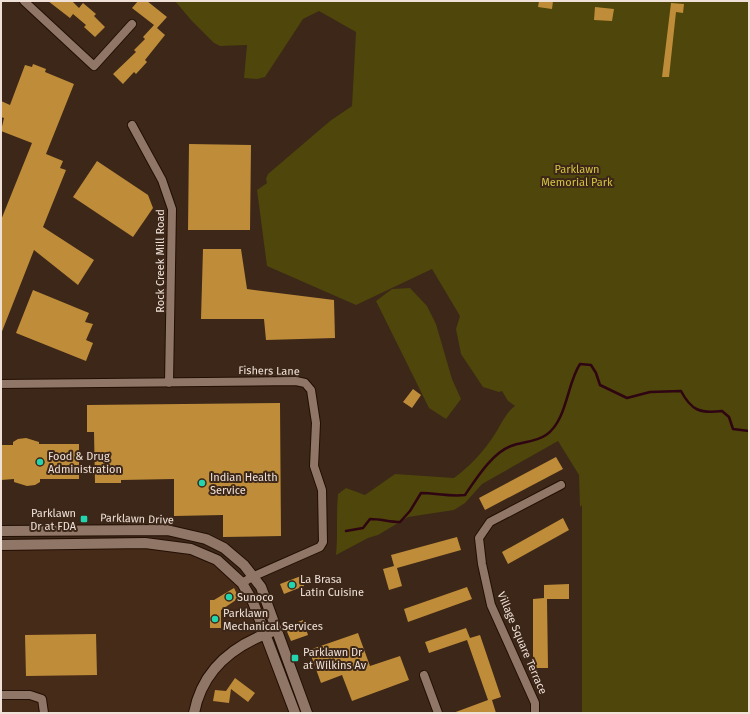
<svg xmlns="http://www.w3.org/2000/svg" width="750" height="714" font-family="'Fira Sans',sans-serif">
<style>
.built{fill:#472b19}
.green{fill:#4e460a}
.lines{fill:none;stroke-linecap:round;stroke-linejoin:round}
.stream{stroke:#2f0513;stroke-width:2.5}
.building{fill:#bf8d39}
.street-casing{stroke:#220f03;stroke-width:10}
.secondary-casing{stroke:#220f03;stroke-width:12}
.street{stroke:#907666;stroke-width:8}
.secondary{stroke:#907666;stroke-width:10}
.poi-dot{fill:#23d5af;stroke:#3c2719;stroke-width:1.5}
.labels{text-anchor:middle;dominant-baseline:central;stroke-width:4;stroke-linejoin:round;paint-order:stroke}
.park-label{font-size:11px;fill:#d5c340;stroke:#3c2719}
.street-label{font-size:11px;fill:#f0e1d8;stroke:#3c2719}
.poi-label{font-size:11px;fill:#f0e1d8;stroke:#3c2719;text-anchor:start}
</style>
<rect width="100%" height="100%" fill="#3c2719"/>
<path class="built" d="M 97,543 L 205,554 L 242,583 L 295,713 L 1,713 L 1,545 Z"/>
<path class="green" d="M 175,1 L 749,1 L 749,713 L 582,713 L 582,505 L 580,507 L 579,475 L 558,441 L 482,484 L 465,503 L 454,510 L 408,517 L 378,535 L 368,538 L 336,555 C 338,534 336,515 338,494 L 346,488 L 365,495 L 395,474 L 454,478 C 469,467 483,452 493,437 C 500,427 505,413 515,406 L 508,401 L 502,391 L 499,392 L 483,387 L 461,354 L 456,329 L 460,316 L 432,269 L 356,305 L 267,266 L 257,190 L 267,183 L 266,179 L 268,174 L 330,121 L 352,106 L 356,32 L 319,11 L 303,19 L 265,77 L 257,79 L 244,78 L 247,45 L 220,46 L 214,43 L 191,20 Z
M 410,288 L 427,306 L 436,324 L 452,379 L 461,399 L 446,419 L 429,408 L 376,301 L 392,289 Z"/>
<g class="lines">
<path class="stream" d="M 346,531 L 363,528 L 370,519 C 381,519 389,522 400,522 L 410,511 L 421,493 C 436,493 450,497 465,495 C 476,479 492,453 511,446 C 521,442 536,442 546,435 C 567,421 567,383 580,364 L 591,365 L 596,373 L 600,385 L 627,398 L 650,392 L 681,391 C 691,410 700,414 722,411 L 729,417 L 733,429 L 749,431"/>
</g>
<path class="building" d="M 48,1 L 72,1 L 79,8 L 83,3 L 96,14 L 94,16 L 105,27 L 95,37 L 84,27 L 86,25 L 73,14 L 70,18 Z
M 138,1 L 147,1 L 167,17 L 157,28 L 165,35 L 145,60 L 147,62 L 136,74 L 134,72 L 123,84 L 113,74 L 136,52 L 134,50 L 145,39 L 143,37 L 154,25 L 132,8 Z
M 539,1 L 553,1 L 552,9 L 538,7 Z
M 671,3 L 684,4 L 683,13 L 676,12 L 669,77 L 662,77 Z
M 595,7 L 614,9 L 612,21 L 594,20 Z
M 33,64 L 46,69 L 45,72 L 74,84 L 46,154 L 63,161 L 60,168 L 66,170 L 43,227 L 94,260 L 78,285 L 34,250 L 1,334 L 1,220 L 32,143 L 1,131 L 4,118 L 1,117 L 1,101 L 10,105 L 25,65 L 32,67 Z
M 189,144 L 251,145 L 250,230 L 188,230 Z
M 97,161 L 148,195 L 153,208 L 133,237 L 73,197 Z
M 203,249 L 241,249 L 247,289 L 334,300 L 335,338 L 266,340 L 264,319 L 201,319 Z
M 33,290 L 89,313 L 85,322 L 93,324 L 86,340 L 93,343 L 86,361 L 16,333 Z
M 413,389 L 421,395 L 412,408 L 403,402 Z
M 280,403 L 281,536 L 223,537 L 223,515 L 174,516 L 174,479 L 121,480 L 121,483 L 95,483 L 94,432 L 87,432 L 87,405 Z
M 26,438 L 39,442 L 39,444 L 79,444 L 79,479 L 40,479 L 40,482 L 35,485 L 27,486 L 14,482 L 14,479 L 1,480 L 1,445 L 13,445 L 13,442 L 18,439 Z
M 556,457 L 563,469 L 485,510 L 479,498 Z
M 563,518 L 569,530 L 508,564 L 502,552 Z
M 457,537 L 461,550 L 397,568 L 402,586 L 389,590 L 383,569 L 394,566 L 391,555 Z
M 301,576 L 304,586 L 284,594 L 280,584 Z
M 569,584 L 569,599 L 547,599 L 548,668 L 533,668 L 533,599 L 544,598 L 544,585 Z
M 467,587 L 472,599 L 408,622 L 404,609 Z
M 234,588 L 239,598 L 221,610 L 221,628 L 210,628 L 210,600 L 214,600 Z
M 303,620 L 308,635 L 291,641 L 285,627 Z
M 466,628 L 470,638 L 480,635 L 501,697 L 492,700 L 496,713 L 453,713 L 488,700 L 467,640 L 429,653 L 425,642 Z
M 358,633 L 370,666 L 400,656 L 409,680 L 352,701 L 342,675 L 321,683 L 309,650 Z
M 96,634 L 97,675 L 26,676 L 25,635 Z
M 235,678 L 255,693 L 248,702 L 231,689 L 229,703 L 213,701 L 215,690 L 226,691 Z"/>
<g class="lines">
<g class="street-casing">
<path id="street" d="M 24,1 L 94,66 L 132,24
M 132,125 L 162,180 L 172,209 L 169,383
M 1,384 L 296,381 L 305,383 L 311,390 L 316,423 L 314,466 L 322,490 L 323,542 L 320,547 L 254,576 L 242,583
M 424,675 L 438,713
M 1,695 L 30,695 L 42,699 L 44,713
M 535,713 L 535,703 L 491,605 L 482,564 L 479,538 L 490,522 L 561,485"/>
</g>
<g class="secondary-casing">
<path id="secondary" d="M 1,531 L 167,530 L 206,539 L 224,548 L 244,565 L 261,587 L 307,713
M 1,545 L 145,543 L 191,549 L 217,560 L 242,583 L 253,602 L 295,713
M 194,713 C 202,671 232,646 271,632"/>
</g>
<use href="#street" class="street"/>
<use href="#secondary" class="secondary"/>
</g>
<g class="poi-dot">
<circle cx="40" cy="462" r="4"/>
<circle cx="202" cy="483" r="4"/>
<rect x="80" y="515" width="8" height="8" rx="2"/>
<circle cx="292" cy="585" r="4"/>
<circle cx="229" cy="597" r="4"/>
<circle cx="215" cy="619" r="4"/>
<rect x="291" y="654" width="8" height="8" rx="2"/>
</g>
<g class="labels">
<g class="park-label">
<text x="577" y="169">Parklawn<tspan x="577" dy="13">Memorial Park</tspan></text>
</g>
<g class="street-label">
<text transform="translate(160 261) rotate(-90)">Rock Creek Mill Road</text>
<text transform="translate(269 371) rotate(1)">Fishers Lane</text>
<text transform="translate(137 519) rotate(2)">Parklawn Drive</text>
<text transform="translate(522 643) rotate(67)">Village Square Terrace</text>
</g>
<g class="poi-label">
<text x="48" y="456">Food &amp; Drug<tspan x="48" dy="13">Administration</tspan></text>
<text x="210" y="477">Indian Health<tspan x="210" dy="13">Service</tspan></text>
<text x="76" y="513" text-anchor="end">Parklawn<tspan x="76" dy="13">Dr at FDA</tspan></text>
<text x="300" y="579">La Brasa<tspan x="300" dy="13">Latin Cuisine</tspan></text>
<text x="237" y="597">Sunoco</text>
<text x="223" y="613">Parklawn<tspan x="223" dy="13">Mechanical Services</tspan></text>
<text x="303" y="652">Parklawn Dr<tspan x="303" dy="13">at Wilkins Av</tspan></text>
</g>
</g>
<rect width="750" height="714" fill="none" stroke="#f0e1d8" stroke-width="4"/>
</svg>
